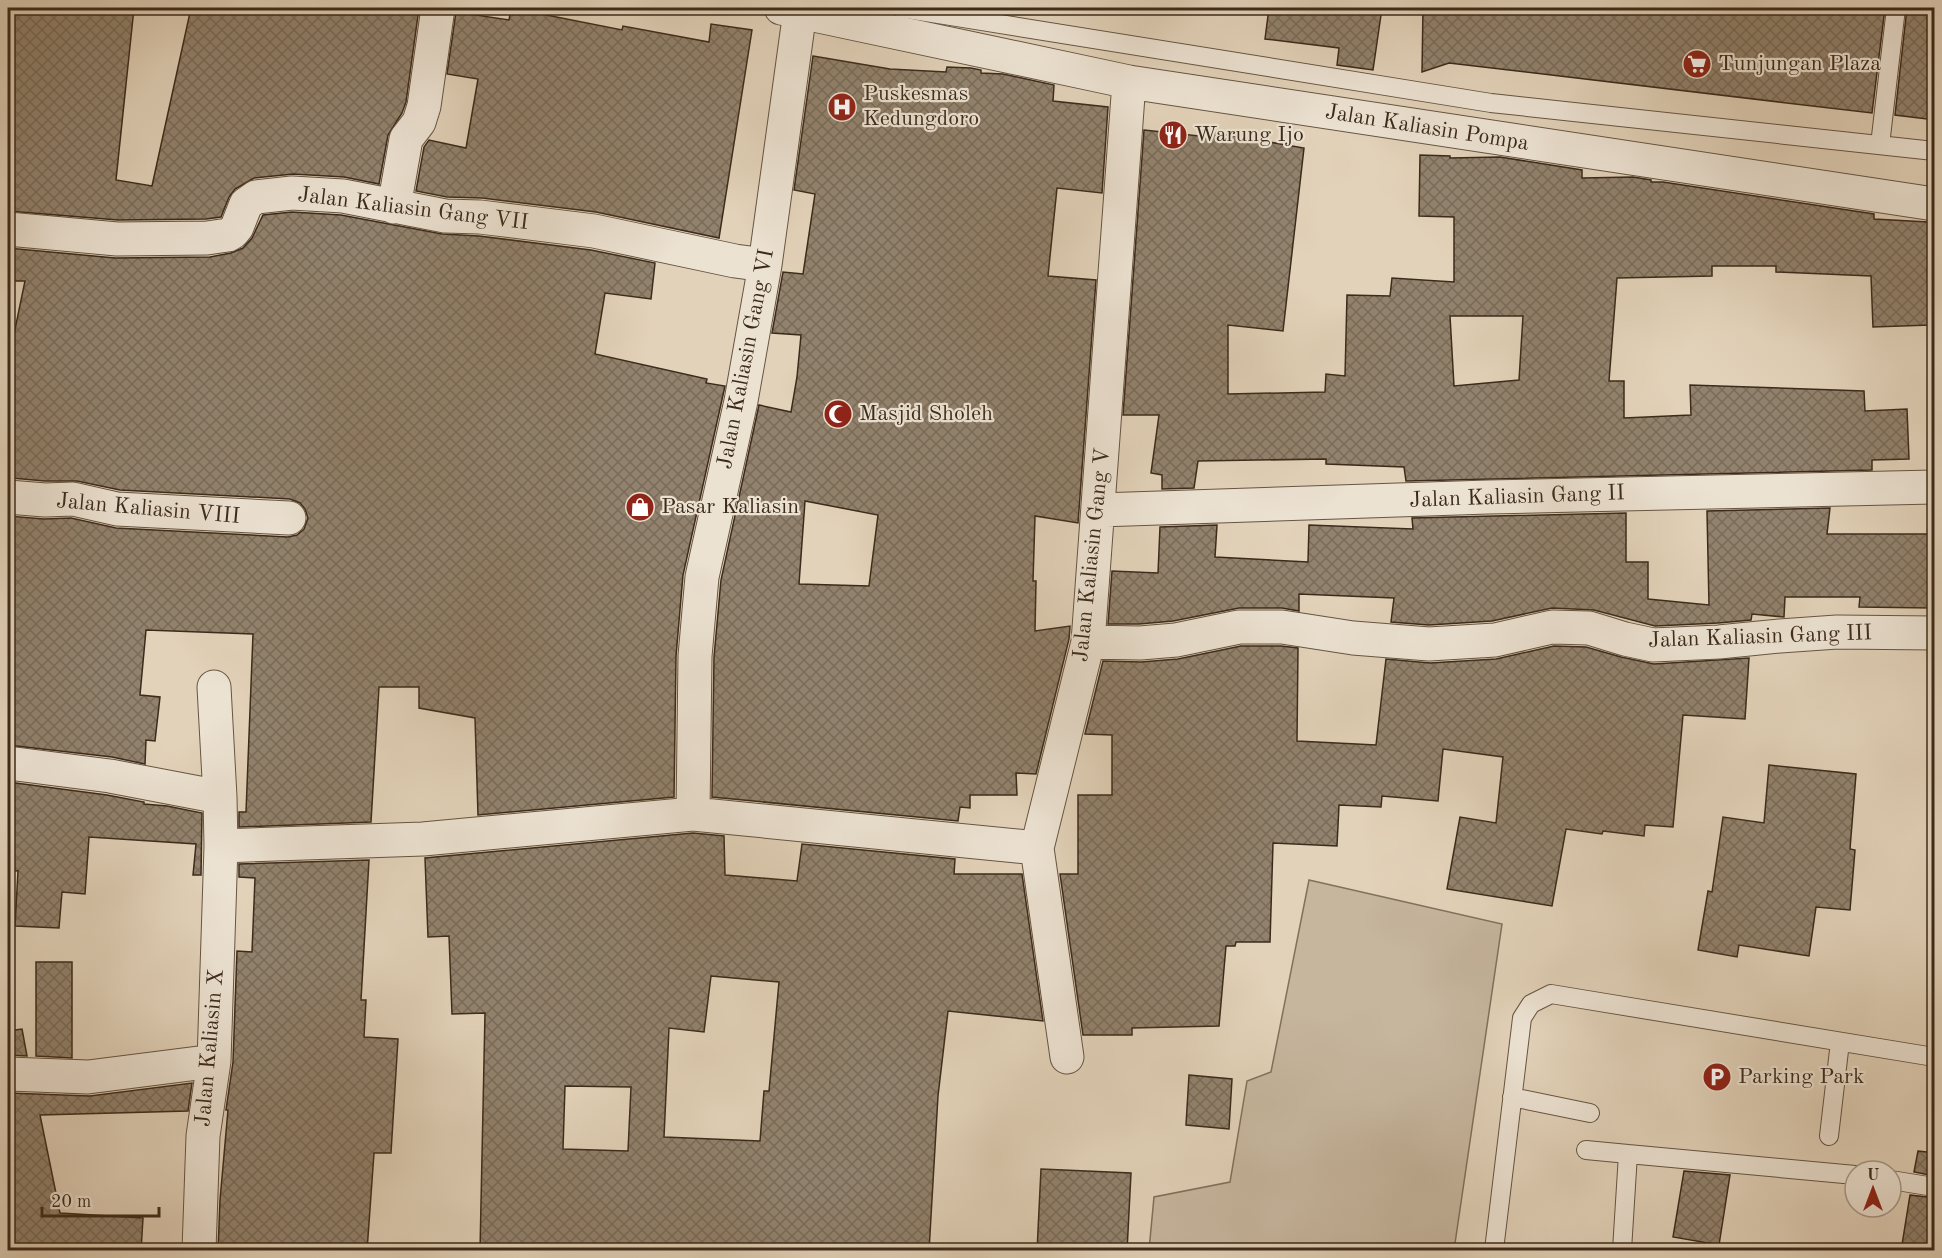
<svg xmlns="http://www.w3.org/2000/svg" width="1942" height="1258" font-family="'Old Standard TT',serif">
<style>
.grass{fill:#c6b69e;stroke:#81705c;stroke-width:1.5}
.building{fill:url(#building-cross-hatch);stroke:#3c2b1b;stroke-width:1.5;fill-rule:evenodd}
.lines{fill:none;stroke-linecap:round;stroke-linejoin:round}
.lane-casing{stroke:#665542;stroke-width:20}
.street-casing{stroke:#665542;stroke-width:35}
.lane{stroke:#ece2d2;stroke-width:18}
.street{stroke:#ece2d2;stroke-width:33}
.labels{text-anchor:middle;dominant-baseline:central;stroke-width:4.5;stroke-linejoin:round;paint-order:stroke}
.poi-label{font-size:22px;fill:#3c2b1b;stroke:#ece2d2;text-anchor:start}
.street-label{font-size:22px;fill:#3c2b1b;stroke:#ece2d2}
</style>
<defs>
<pattern id="building-cross-hatch" width="8" height="8" patternUnits="userSpaceOnUse" patternTransform="scale(1.5)"><rect width="8" height="8" fill="#92826d"/><path d="M0 0l8 8M0 8l8-8" fill="none" stroke="#786b59"/></pattern>
</defs>
<rect width="100%" height="100%" fill="#e2d2b9"/>
<filter id="stains"><feTurbulence type="fractalNoise" baseFrequency=".00333" numOctaves="4"/><feColorMatrix values="0 0 0 0 .2 0 0 0 0 .09 0 0 0 0 .02 0 0 0 .5 -.17"/></filter>
<radialGradient id="worn" r=".72"><stop offset=".6" stop-color="#630" stop-opacity="0"/><stop offset="1" stop-color="#630" stop-opacity=".3"/></radialGradient>
<path class="grass" d="M 1309,880 L 1502,924 L 1454,1250 L 1149,1250 L 1154,1197 L 1230,1182 L 1247,1081 L 1271,1072 Z"/>
<path class="building" d="M 8,8 L 134,8 L 116,180 L 152,186 L 191,8 L 419,8 L 406,102 L 402,113 L 388,135 L 379,184 L 344,177 L 293,174 L 254,178 L 235,189 L 229,197 L 221,217 L 206,219 L 118,220 L 8,211 Z
M 511,8 L 622,30 L 623,26 L 709,42 L 711,24 L 752,30 L 719,238 L 596,212 L 482,198 L 447,197 L 416,191 L 424,147 L 429,140 L 466,148 L 478,79 L 447,74 L 456,12 L 509,20 Z
M 1269,8 L 1382,8 L 1373,70 L 1337,65 L 1339,48 L 1265,39 Z
M 1423,8 L 1885,8 L 1872,113 L 1449,63 L 1422,72 Z
M 1907,8 L 1935,8 L 1935,120 L 1895,115 Z
M 813,56 L 890,69 L 946,72 L 947,67 L 971,68 L 981,70 L 981,73 L 1003,74 L 1054,85 L 1053,101 L 1108,107 L 1102,193 L 1057,188 L 1048,276 L 1096,280 L 1078,523 L 1035,516 L 1033,581 L 1036,581 L 1035,631 L 1070,626 L 1069,639 L 1036,774 L 1016,773 L 1017,795 L 970,795 L 970,808 L 960,807 L 958,821 L 712,797 L 714,657 L 721,580 L 759,405 L 791,412 L 797,377 L 801,335 L 772,333 L 783,272 L 803,274 L 815,194 L 794,190 ZM 805,501 L 878,515 L 869,586 L 799,584 Z
M 1144,130 L 1199,136 L 1200,130 L 1304,148 L 1283,331 L 1228,325 L 1228,394 L 1325,392 L 1326,374 L 1345,376 L 1347,295 L 1390,296 L 1392,278 L 1454,282 L 1454,217 L 1419,216 L 1420,155 L 1450,156 L 1450,158 L 1500,157 L 1582,170 L 1582,178 L 1633,177 L 1651,180 L 1651,182 L 1663,182 L 1874,214 L 1874,219 L 1928,222 L 1928,231 L 1935,231 L 1935,268 L 1927,268 L 1930,325 L 1873,327 L 1871,276 L 1776,272 L 1776,266 L 1712,266 L 1712,276 L 1617,278 L 1609,381 L 1624,381 L 1624,418 L 1691,415 L 1690,385 L 1864,391 L 1865,411 L 1907,409 L 1909,459 L 1872,460 L 1872,470 L 1406,481 L 1404,467 L 1326,464 L 1326,459 L 1198,461 L 1194,488 L 1162,489 L 1162,475 L 1151,473 L 1159,415 L 1123,415 ZM 1450,316 L 1523,316 L 1519,380 L 1454,386 Z
M 292,212 L 341,215 L 442,234 L 479,236 L 591,250 L 655,263 L 651,299 L 605,293 L 595,354 L 707,379 L 706,383 L 725,386 L 683,575 L 676,656 L 674,797 L 478,815 L 475,718 L 419,708 L 419,687 L 379,687 L 371,822 L 239,827 L 239,812 L 246,812 L 253,634 L 146,630 L 140,695 L 160,697 L 155,741 L 146,740 L 145,764 L 112,757 L 8,745 L 8,516 L 44,519 L 71,518 L 116,528 L 288,537 L 297,535 L 304,529 L 308,518 L 305,509 L 300,503 L 290,499 L 120,490 L 77,481 L 45,481 L 12,478 L 12,476 L 8,476 L 8,363 L 25,281 L 8,281 L 8,248 L 115,258 L 210,257 L 231,253 L 243,248 L 252,238 L 263,215 Z
M 1830,508 L 1827,534 L 1932,534 L 1932,608 L 1859,607 L 1860,597 L 1785,597 L 1784,617 L 1752,614 L 1751,620 L 1718,623 L 1655,626 L 1594,610 L 1552,608 L 1492,621 L 1429,625 L 1391,622 L 1394,598 L 1299,594 L 1299,611 L 1282,608 L 1239,608 L 1173,621 L 1139,624 L 1108,624 L 1112,571 L 1158,573 L 1160,527 L 1217,525 L 1215,557 L 1308,562 L 1309,525 L 1413,529 L 1412,518 L 1626,513 L 1626,562 L 1648,562 L 1648,599 L 1709,605 L 1707,511 Z
M 1241,646 L 1281,646 L 1298,648 L 1297,741 L 1376,745 L 1386,659 L 1430,663 L 1496,659 L 1554,646 L 1586,647 L 1621,657 L 1654,664 L 1749,658 L 1745,719 L 1683,715 L 1673,827 L 1645,825 L 1644,836 L 1603,831 L 1602,834 L 1566,829 L 1552,906 L 1447,889 L 1460,817 L 1496,823 L 1503,757 L 1443,749 L 1438,801 L 1382,796 L 1381,807 L 1339,805 L 1337,846 L 1273,843 L 1270,942 L 1236,942 L 1235,946 L 1226,946 L 1219,1026 L 1132,1028 L 1132,1035 L 1083,1035 L 1060,874 L 1078,874 L 1078,795 L 1112,795 L 1112,735 L 1085,734 L 1103,661 L 1141,662 L 1178,659 Z
M 1769,765 L 1856,774 L 1850,849 L 1855,850 L 1850,910 L 1816,907 L 1809,956 L 1739,945 L 1737,957 L 1698,950 L 1708,891 L 1712,892 L 1723,817 L 1764,823 Z
M 8,782 L 107,795 L 144,802 L 144,804 L 167,806 L 202,813 L 201,875 L 193,875 L 196,844 L 89,837 L 85,894 L 62,892 L 59,928 L 15,926 L 18,871 L 8,870 Z
M 693,833 L 724,836 L 725,875 L 797,881 L 802,844 L 955,859 L 954,874 L 1022,874 L 1043,1021 L 948,1011 L 938,1096 L 929,1251 L 480,1251 L 485,1013 L 452,1014 L 449,936 L 428,937 L 425,858 ZM 711,976 L 779,982 L 769,1091 L 764,1091 L 760,1141 L 664,1137 L 669,1028 L 704,1032 ZM 565,1086 L 631,1087 L 628,1151 L 563,1149 Z
M 369,860 L 361,1000 L 366,1000 L 364,1037 L 398,1039 L 391,1153 L 374,1153 L 367,1251 L 218,1251 L 220,1200 L 228,1110 L 226,1110 L 233,1062 L 237,951 L 252,952 L 255,878 L 239,877 L 239,864 Z
M 36,962 L 72,962 L 72,1058 L 36,1056 Z
M 22,1029 L 27,1056 L 8,1055 L 8,1031 Z
M 1189,1075 L 1232,1079 L 1229,1129 L 1186,1125 Z
M 192,1083 L 188,1111 L 40,1115 L 60,1213 L 143,1218 L 141,1251 L 8,1251 L 8,1093 L 90,1096 Z
M 1918,1151 L 1935,1153 L 1935,1176 L 1914,1172 Z
M 1041,1169 L 1131,1173 L 1127,1251 L 1037,1251 Z
M 1684,1171 L 1730,1175 L 1719,1245 L 1673,1237 Z
M 1910,1195 L 1935,1198 L 1935,1251 L 1901,1251 Z"/>
<g class="lines">
<g class="lane-casing">
<path id="lane" d="M 901,8 L 1491,103 L 1934,151
M 1880,145 L 1896,8
M 1512,1097 L 1590,1113
M 1829,1136 L 1840,1042
M 1586,1150 L 1628,1154
M 1891,1180 L 1934,1187
M 1494,1250 L 1522,1018 L 1531,1004 L 1551,994 L 1934,1057
M 1622,1250 L 1628,1154 L 1855,1175"/>
</g>
<g class="street-casing">
<path id="street" d="M 781,8 L 1129,82 L 1934,204
M 394,207 L 406,139 L 419,122 L 424,106 L 438,8
M 8,229 L 117,239 L 207,238 L 228,235 L 233,232 L 237,227 L 246,204 L 256,197 L 292,193 L 343,196 L 445,216 L 480,217 L 594,231 L 735,261 L 765,265
M 8,497 L 45,500 L 73,499 L 117,509 L 289,518
M 1099,510 L 1488,497 L 1934,487
M 1088,642 L 1140,643 L 1176,640 L 1239,627 L 1282,627 L 1353,638 L 1429,644 L 1495,640 L 1552,627 L 1589,628 L 1625,639 L 1653,645 L 1719,642 L 1780,636 L 1837,632 L 1934,633
M 214,687 L 220,797
M 8,763 L 110,776 L 220,797 L 221,846 L 214,1061 L 203,1136 L 199,1250
M 693,814 L 695,656 L 702,577 L 741,401 L 765,265 L 800,11
M 221,846 L 423,839 L 693,814 L 1037,848
M 1067,1057 L 1037,848 L 1088,642 L 1129,82
M 8,1074 L 88,1077 L 214,1061"/>
</g>
<use href="#lane" class="lane"/>
<use href="#street" class="street"/>
</g>
<defs>
<g id="supermarket-disc" transform="scale(1.5)"><circle r="9.5" fill="#8f2418" stroke="#ece2d2"/><path d="M-6-5.5h2.5l.6 2H6L4.5 2H-2.5L-4.4-4H-6ZM-1.5 3.2a1.3 1.3 0 1 0 .1 0ZM3 3.2a1.3 1.3 0 1 0 .1 0Z" fill="#fff"/></g>
<g id="hospital-disc" transform="scale(1.5)"><circle r="9.5" fill="#8f2418" stroke="#ece2d2"/><path d="M-5-5h3v3.5h4V-5h3V5h-3V1.5h-4V5h-3Z" fill="#fff"/></g>
<g id="restaurant-disc" transform="scale(1.5)"><circle r="9.5" fill="#8f2418" stroke="#ece2d2"/><path d="M-5-6h1v4h1v-4h1v4h1v-4h1v5L-1.5 .5V6h-2V.5L-5-1ZM5-6V6H3V1.5H1.5Q1.5-4 5-6Z" fill="#fff"/></g>
<g id="mosque-disc" transform="scale(1.5)"><circle r="9.5" fill="#8f2418" stroke="#ece2d2"/><path d="M3.5-4.9A6 6 0 1 0 3.5 4.9A5 5 0 1 1 3.5-4.9Z" fill="#fff"/></g>
<g id="shop-disc" transform="scale(1.5)"><circle r="9.5" fill="#8f2418" stroke="#ece2d2"/><path d="M-5-2.5h2.3a2.7 3.5 0 0 1 5.4 0H5L5.5 6h-11ZM-1.5-2.5h3a1.5 2.3 0 0 0-3 0Z" fill="#fff"/></g>
<g id="parking-disc" transform="scale(1.5)"><circle r="9.5" fill="#8f2418" stroke="#ece2d2"/><path d="M-3.5-5.5H1a3.5 3.5 0 0 1 0 7H-1V5.5H-3.5ZM-1-3.4V-.6H.8a1.4 1.4 0 0 0 0-2.8Z" fill="#fff"/></g>
</defs>
<g fill-rule="evenodd">
<use href="#supermarket-disc" x="1697" y="64"/>
<use href="#hospital-disc" x="842" y="107"/>
<use href="#restaurant-disc" x="1173" y="135"/>
<use href="#mosque-disc" x="838" y="414"/>
<use href="#shop-disc" x="640" y="507"/>
<use href="#parking-disc" x="1717" y="1077"/>
</g>
<g class="labels">
<g class="poi-label">
<text x="1718" y="64">Tunjungan Plaza</text>
<text x="863" y="94">Puskesmas<tspan x="863" dy="25">Kedungdoro</tspan></text>
<text x="1194" y="135">Warung Ijo</text>
<text x="859" y="414">Masjid Sholeh</text>
<text x="661" y="507">Pasar Kaliasin</text>
<text x="1738" y="1077">Parking Park</text>
</g>
<g class="street-label">
<text transform="translate(1427 128) rotate(9)">Jalan Kaliasin Pompa</text>
<text transform="translate(413 209) rotate(7)">Jalan Kaliasin Gang VII</text>
<text transform="translate(746 359) rotate(-79)">Jalan Kaliasin Gang VI</text>
<text transform="translate(1517 497) rotate(-2)">Jalan Kaliasin Gang II</text>
<text transform="translate(148 509) rotate(5)">Jalan Kaliasin VIII</text>
<text transform="translate(1092 555) rotate(-84)">Jalan Kaliasin Gang V</text>
<text transform="translate(1760 637) rotate(-2)">Jalan Kaliasin Gang III</text>
<text transform="translate(210 1048) rotate(-85)">Jalan Kaliasin X</text>
</g>
</g>
<rect width="1942" height="1258" fill="none" stroke="#e2d2b9" stroke-width="30"/>
<rect x="9" y="9" width="1924" height="1240" fill="none" stroke="#3c2b1b" stroke-width="3"/>
<rect x="15" y="15" width="1912" height="1228" fill="none" stroke="#3c2b1b" stroke-width="1.5"/>
<g transform="translate(1873 1189)"><circle r="28" fill="#ece2d2" stroke="#a69989" stroke-width="1.5"/>
<path d="M0-4.5L10 22L0 15L-10 22Z" fill="#8f2418"/>
<text y="-9" font-size="16" font-weight="bold" text-anchor="middle" fill="#3c2b1b">U</text>
</g>
<path d="M42 1207v9h117v-9" fill="none" stroke="#3c2b1b" stroke-width="3"/>
<text x="51" y="1207" font-size="18" fill="#3c2b1b" stroke="#ece2d2" stroke-width="4.5" paint-order="stroke">20 m</text>
<rect width="100%" height="100%" filter="url(#stains)"/>
<rect width="100%" height="100%" fill="url(#worn)"/>
</svg>
